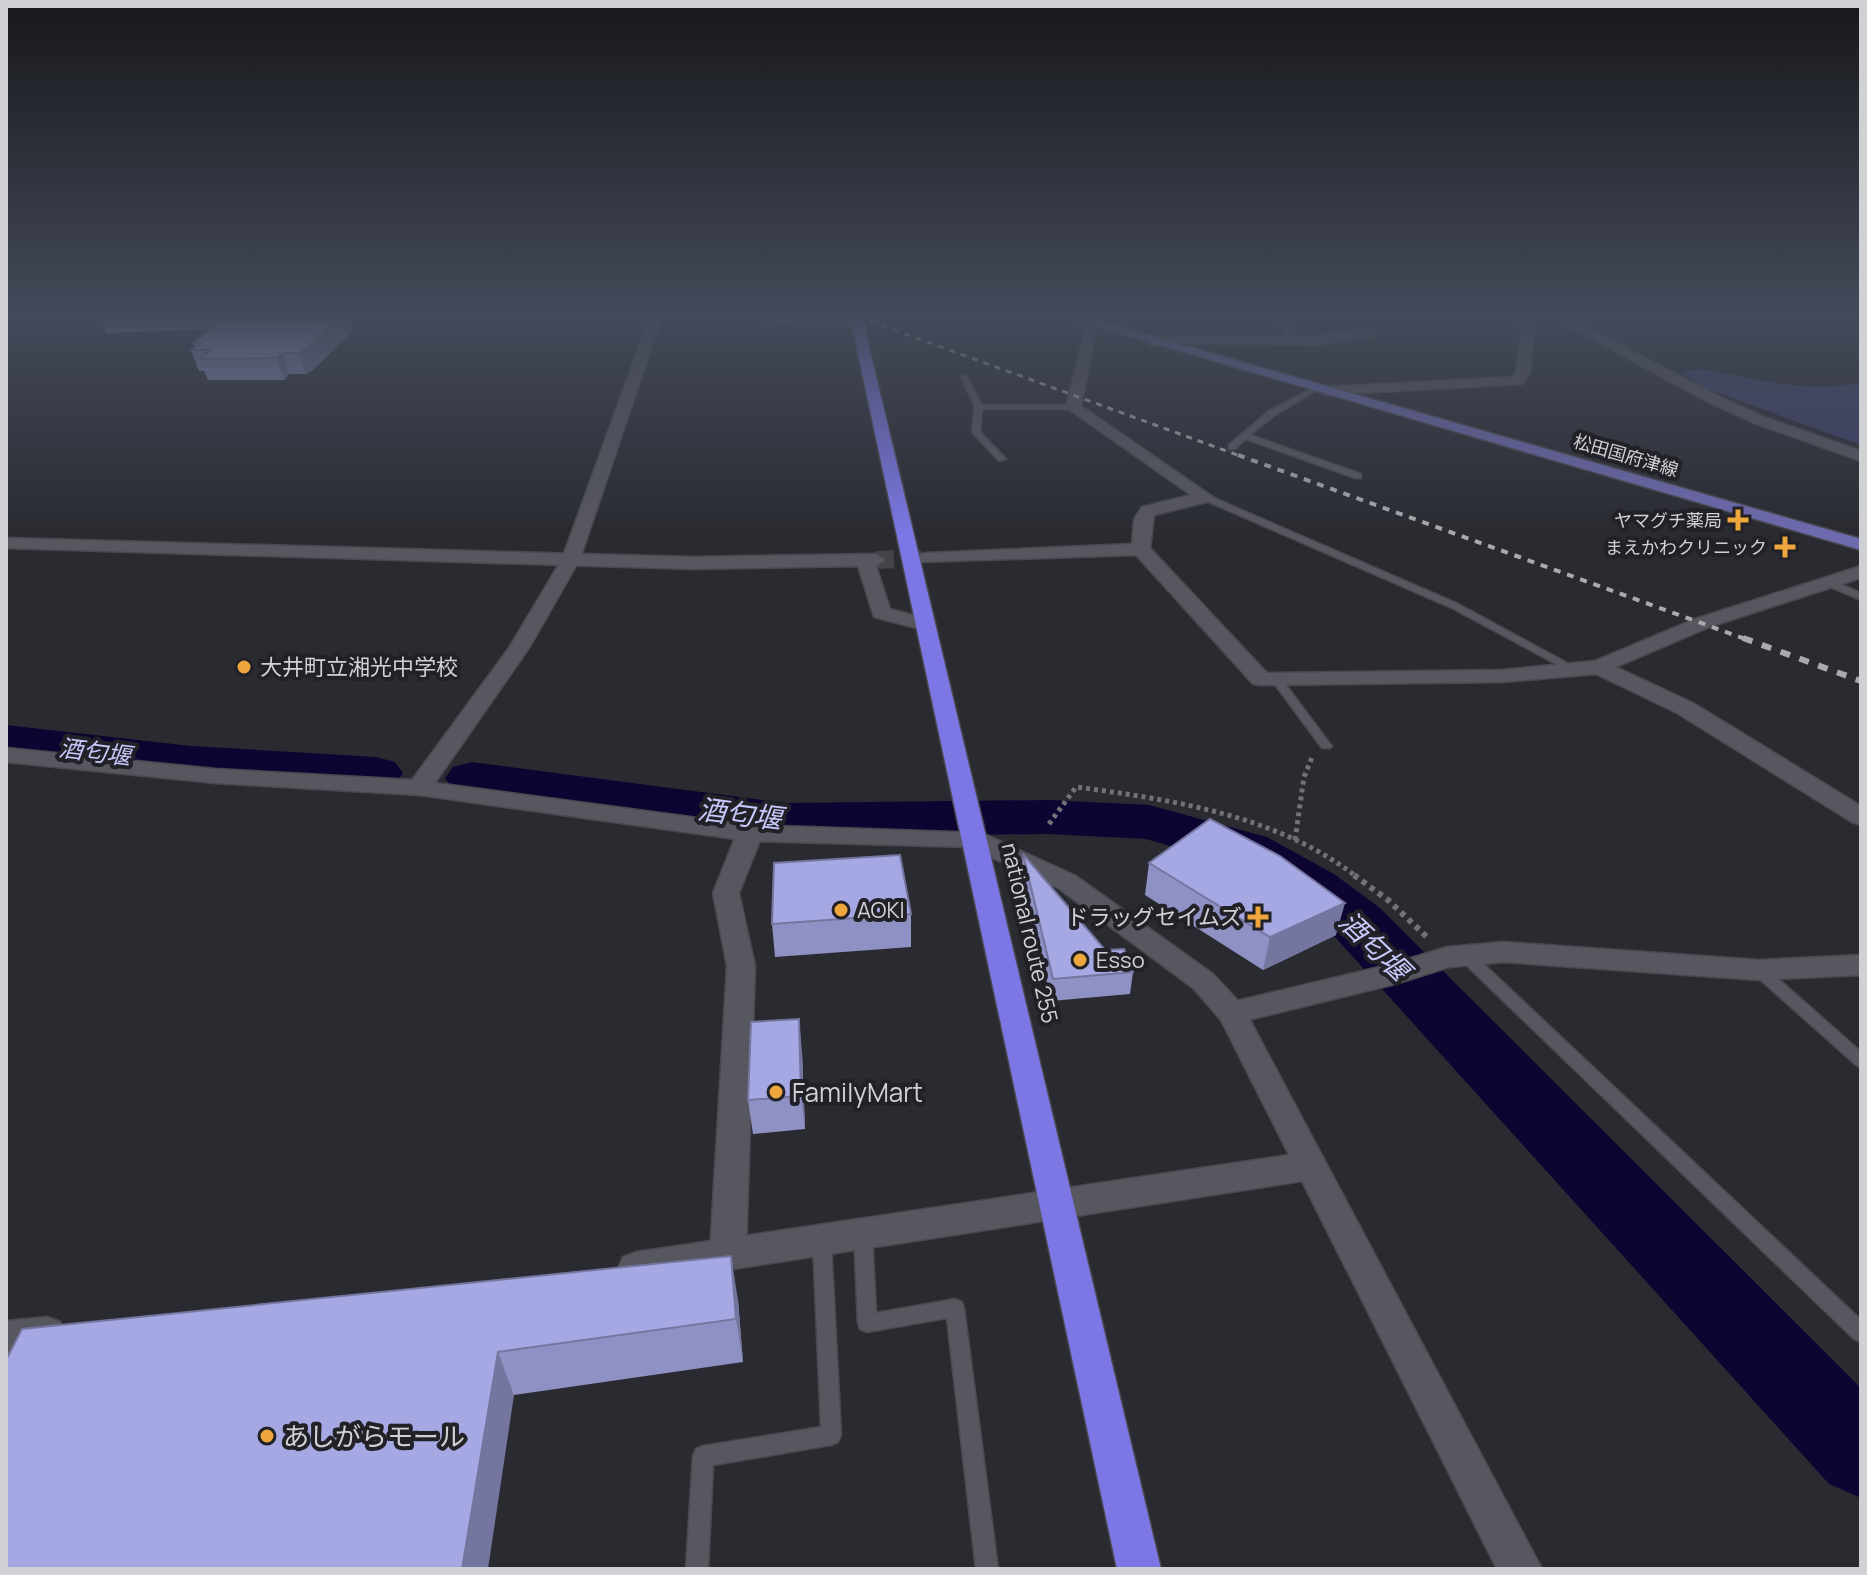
<svg xmlns="http://www.w3.org/2000/svg" width="1867" height="1575" font-family="Manrope,'Noto Sans JP',sans-serif">
<style>
.green{fill:#3e3e68}
.lines{fill:none;stroke-linecap:round;stroke-linejoin:round}
.river{fill:#0d0432;fill-rule:evenodd}
.street-tunnel{stroke:#43444a;stroke-width:18;stroke-dasharray:18 9;stroke-linecap:butt}
.lane-casing{stroke:#48484e;stroke-width:3}
.street-casing{stroke:#48484e;stroke-width:3}
.secondary-casing{stroke:#48484e;stroke-width:3}
.primary-casing{stroke:#48484e;stroke-width:3}
.highway-casing{stroke:#48484e;stroke-width:3}
.path-far1{stroke:#717277;stroke-width:5;stroke-dasharray:4 4;stroke-linecap:butt}
.path{stroke:#717277;stroke-width:6;stroke-dasharray:5 5;stroke-linecap:butt}
.lane{fill:#57575f;fill-rule:evenodd}
.street{fill:#57575f;fill-rule:evenodd}
.secondary{fill:#57575f;fill-rule:evenodd}
.primary{fill:#6d6aaf;fill-rule:evenodd}
.highway{fill:#7c77e5;fill-rule:evenodd}
.rail-far2{stroke:#a9aaae;stroke-width:3;stroke-dasharray:6 6;stroke-linecap:butt}
.rail-far1{stroke:#a9aaae;stroke-width:4;stroke-dasharray:7 7;stroke-linecap:butt}
.rail{stroke:#a9aaae;stroke-width:6;stroke-dasharray:10 10;stroke-linecap:butt}
.highway-bridge-casing{stroke:#48484e;stroke-width:16;stroke-linecap:butt}
.highway-bridge{stroke:#7c77e5;stroke-width:14}
.wall{fill:#8f90c3}
.shaded-wall{fill:#74769f}
.building{fill:#a6a8e3;stroke:#74769f;stroke-width:2}
.poi-dot{fill:#efa73d;stroke:#212127;stroke-width:3}
.labels{text-anchor:middle;dominant-baseline:central;stroke-width:8;stroke-linejoin:round;paint-order:stroke}
.far-street-label{font-size:18px;fill:#d0d1d5;stroke:#212127}
.far-poi-label{font-size:18px;fill:#d0d1d5;stroke:#212127;text-anchor:end}
.poi-label{font-size:22px;fill:#d0d1d5;stroke:#212127;text-anchor:start}
.street-label{font-size:22px;fill:#d0d1d5;stroke:#212127}
.water-label{font-size:24px;font-style:italic;fill:#c5c8f9;stroke:#212127}
.near-poi-label{font-size:26px;fill:#d0d1d5;stroke:#212127;text-anchor:start}
.near-water-label{font-size:28px;font-style:italic;fill:#c5c8f9;stroke:#212127}
</style>
<rect width="100%" height="100%" fill="#2a2b31"/>
<path class="green" d="M 1703,369 C 1756,379 1807,394 1861,382 L 1861,445 L 1702,387 L 1681,372 Z"/>
<g class="lines">
<path class="river" d="M 6,725 L 191,746 L 376,757 L 395,762 L 403,773 L 395,784 L 376,789 L 191,778 L 6,755 Z
M 472,762 L 786,803 L 1049,800 L 1149,805 L 1267,837 L 1334,874 L 1380,908 L 1861,1388 L 1861,1498 L 1829,1484 L 1336,938 L 1292,902 L 1227,863 L 1146,839 L 1049,834 L 786,837 L 453,789 L 445,778 L 453,767 Z"/>
<path class="street-tunnel" d="M 876,560 L 926,558"/>
<g class="lane-casing">
<path id="lane" d="M 651,313 L 662,313 L 654,316 Z
M 672,313 L 704,313 L 839,324 L 842,326 L 839,328 Z
M 902,313 L 919,313 L 880,321 L 877,319 Z
M 962,376 L 967,377 L 982,405 L 1073,405 L 1077,407 L 1073,409 L 982,409 L 980,432 L 1006,459 L 999,461 L 972,432 L 975,407 L 961,377 Z
M 1315,387 L 1317,388 L 1317,390 L 1275,415 L 1250,435 L 1361,474 L 1361,478 L 1355,478 L 1246,439 L 1235,449 L 1229,449 L 1229,445 L 1269,411 Z
M 1205,494 L 1458,604 L 1580,670 L 1579,672 L 1571,672 L 1452,608 L 1202,499 L 1202,495 Z
M 1827,579 L 1861,593 L 1861,600 L 1824,584 L 1824,580 Z
M 1276,676 L 1280,677 L 1330,744 L 1332,746 L 1330,748 L 1322,748 L 1271,679 Z
M 1466,951 L 1471,952 L 1861,1320 L 1861,1342 L 1854,1339 L 1461,960 L 1459,956 L 1461,952 Z
M 1759,965 L 1764,966 L 1861,1052 L 1861,1067 L 1856,1065 L 1754,974 L 1752,970 L 1754,966 Z
M 863,1226 L 869,1229 L 872,1234 L 876,1313 L 955,1299 L 962,1302 L 964,1308 L 998,1569 L 976,1569 L 947,1318 L 867,1332 L 860,1329 L 858,1323 L 854,1234 L 857,1229 Z
M 822,1234 L 828,1236 L 831,1242 L 841,1435 L 838,1442 L 831,1445 L 713,1465 L 708,1569 L 686,1569 L 693,1456 L 696,1449 L 703,1446 L 821,1427 L 813,1242 L 816,1236 Z"/>
</g>
<g class="street-casing">
<path id="street" d="M 1261,313 L 1273,313 L 1291,321 L 1299,337 L 1371,329 L 1377,333 L 1371,337 L 1317,345 L 1174,343 L 1152,346 L 1146,342 L 1174,335 L 1286,337 L 1282,326 L 1262,318 Z
M 1505,313 L 1519,313 L 1534,328 L 1530,372 L 1522,384 L 1326,395 L 1319,391 L 1326,387 L 1513,377 L 1516,372 L 1522,329 Z
M 1087,322 L 1097,325 L 1081,406 L 1213,497 L 1211,501 L 1154,515 L 1150,548 L 1267,673 L 1502,670 L 1595,661 L 1695,619 L 1861,566 L 1861,578 L 1709,627 L 1616,667 L 1693,703 L 1861,806 L 1861,825 L 1852,822 L 1677,713 L 1596,674 L 1502,682 L 1261,685 L 1253,684 L 1136,555 L 920,562 L 917,558 L 920,554 L 926,553 L 1132,544 L 1134,519 L 1142,507 L 1191,495 L 1066,407 Z
M 6,538 L 693,557 L 876,554 L 885,560 L 876,566 L 890,609 L 931,620 L 934,624 L 924,630 L 874,617 L 858,566 L 693,569 L 6,548 Z
M 750,825 L 759,827 L 763,833 L 739,893 L 755,966 L 746,1253 L 741,1264 L 728,1269 L 715,1264 L 710,1253 L 727,966 L 713,893 L 737,833 L 741,827 Z
M 1503,942 L 1759,960 L 1861,955 L 1861,975 L 1759,980 L 1503,962 L 1449,967 L 1395,984 L 1232,1024 L 1222,1021 L 1217,1013 L 1222,1005 L 1232,1002 L 1392,964 L 1447,947 Z"/>
</g>
<g class="secondary-casing">
<path id="secondary" d="M 648,313 L 662,316 L 580,559 L 529,648 L 435,783 L 750,825 L 982,833 L 1076,876 L 1213,974 L 1242,1005 L 1542,1569 L 1497,1569 L 1302,1181 L 636,1284 L 623,1279 L 618,1268 L 623,1257 L 636,1252 L 1289,1155 L 1221,1020 L 1193,988 L 1058,888 L 969,847 L 750,841 L 419,795 L 215,783 L 6,762 L 6,748 L 215,769 L 412,780 L 509,648 L 562,559 L 650,316 Z
M 1544,313 L 1560,313 L 1718,396 L 1764,417 L 1861,451 L 1861,461 L 1754,423 L 1708,402 Z
M 47,1317 L 60,1322 L 66,1335 L 60,1348 L 47,1353 L 6,1357 L 6,1321 Z"/>
</g>
<g class="primary-casing">
<path id="primary" d="M 1050,313 L 1071,313 L 1861,539 L 1861,550 Z"/>
</g>
<g class="highway-casing">
<path id="highway" d="M 859,326 L 865,330 L 1161,1569 L 1117,1569 L 853,330 Z"/>
</g>
<path class="path-far1" d="M 1049,824 L 1076,787 C 1173,800 1277,815 1357,877
M 1295,840 L 1304,777 L 1313,755"/>
<path class="path" d="M 1354,875 L 1388,900 L 1428,938"/>
<use href="#lane" class="lane"/>
<use href="#street" class="street"/>
<use href="#secondary" class="secondary"/>
<use href="#primary" class="primary"/>
<use href="#highway" class="highway"/>
<path class="rail-far2" d="M 848,313 L 1243,457"/>
<path class="rail-far1" d="M 1238,455 L 1748,640"/>
<path class="rail" d="M 1743,638 L 1861,681"/>
<g class="highway-bridge-casing">
<path id="highway-bridge" d="M 852,313 L 859,330"/>
</g>
<use href="#highway-bridge" class="highway-bridge"/>
</g>
<path class="wall" d="M 99,313 L 349,313 L 353,330 L 313,370 L 306,374 L 289,374 L 284,380 L 208,380 L 204,371 L 199,371 L 191,350 L 195,347 L 193,343 L 211,329 L 106,333 Z
M 1023,854 L 1105,950 L 1133,972 L 1130,994 L 1051,1001 L 1022,875 Z
M 1149,863 L 1336,935 L 1263,970 L 1145,895 Z
M 911,914 L 911,947 L 775,957 L 772,924 Z
M 802,1052 L 805,1129 L 753,1134 L 748,1100 Z
M 738,1300 L 743,1362 L 514,1395 L 22,1329 Z"/>
<path class="shaded-wall" d="M 344,313 L 349,313 L 353,330 L 313,370 L 306,374 L 299,353 Z
M 283,353 L 289,374 L 284,380 L 277,358 Z
M 1345,903 L 1336,935 L 1263,970 L 1270,937 Z
M 799,1019 L 802,1052 L 805,1129 L 801,1096 Z
M 731,1256 L 738,1300 L 743,1362 L 736,1319 Z
M 498,1352 L 514,1395 L 488,1569 L 462,1569 Z"/>
<path class="building" d="M 232,313 L 344,313 L 307,348 L 299,353 L 283,353 L 277,358 L 200,359 L 211,350 L 191,350 L 201,343 L 193,343 Z
M 1210,819 L 1280,856 L 1345,903 L 1270,937 L 1149,863 Z
M 1023,854 L 1105,950 L 1124,949 L 1133,972 L 1053,979 Z
M 900,855 L 911,914 L 772,924 L 774,863 Z
M 799,1019 L 801,1096 L 748,1100 L 751,1022 Z
M 731,1256 L 736,1319 L 498,1352 L 462,1569 L 6,1569 L 6,1360 L 22,1329 Z"/>
<linearGradient id="sky" x2="0" y2="1"><stop stop-color="#17181b"/><stop offset="0.59" stop-color="#444a5a"/><stop offset="1" stop-color="#444a5a" stop-opacity="0"/></linearGradient>
<rect width="1867" height="534" fill="url(#sky)"/>
<g class="poi-dot">
<path d="M1734 508h8v8h8v8h-8v8h-8v-8h-8v-8h8z"/>
<path d="M1781 535h8v8h8v8h-8v8h-8v-8h-8v-8h8z"/>
<circle cx="244" cy="667" r="8"/>
<circle cx="841" cy="910" r="8"/>
<path d="M1254 905h8v8h8v8h-8v8h-8v-8h-8v-8h8z"/>
<circle cx="1080" cy="960" r="8"/>
<circle cx="776" cy="1092" r="8"/>
<circle cx="267" cy="1436" r="8"/>
</g>
<g class="labels">
<g class="far-street-label">
<text transform="translate(1626 455) rotate(16)">松田国府津線</text>
</g>
<g class="far-poi-label">
<text x="1722" y="520">ヤマグチ薬局</text>
<text x="1767" y="547">まえかわクリニック</text>
</g>
<g class="poi-label">
<text x="260" y="667">大井町立湘光中学校</text>
<text x="857" y="910">AOKI</text>
<text x="1242" y="917" text-anchor="end">ドラッグセイムズ</text>
<text x="1096" y="960">Esso</text>
</g>
<g class="street-label">
<text transform="translate(1030 933) rotate(77)">national route 255</text>
</g>
<g class="water-label">
<text transform="translate(95 751) rotate(7)">酒匂堰</text>
</g>
<g class="near-poi-label">
<text x="792" y="1092">FamilyMart</text>
<text x="283" y="1436">あしがらモール</text>
</g>
<g class="near-water-label">
<text transform="translate(740 813) rotate(7)">酒匂堰</text>
<text transform="translate(1375 945) rotate(44)">酒匂堰</text>
</g>
</g>
<rect width="1867" height="1575" fill="none" stroke="#d0d1d5" stroke-width="16"/>
</svg>
